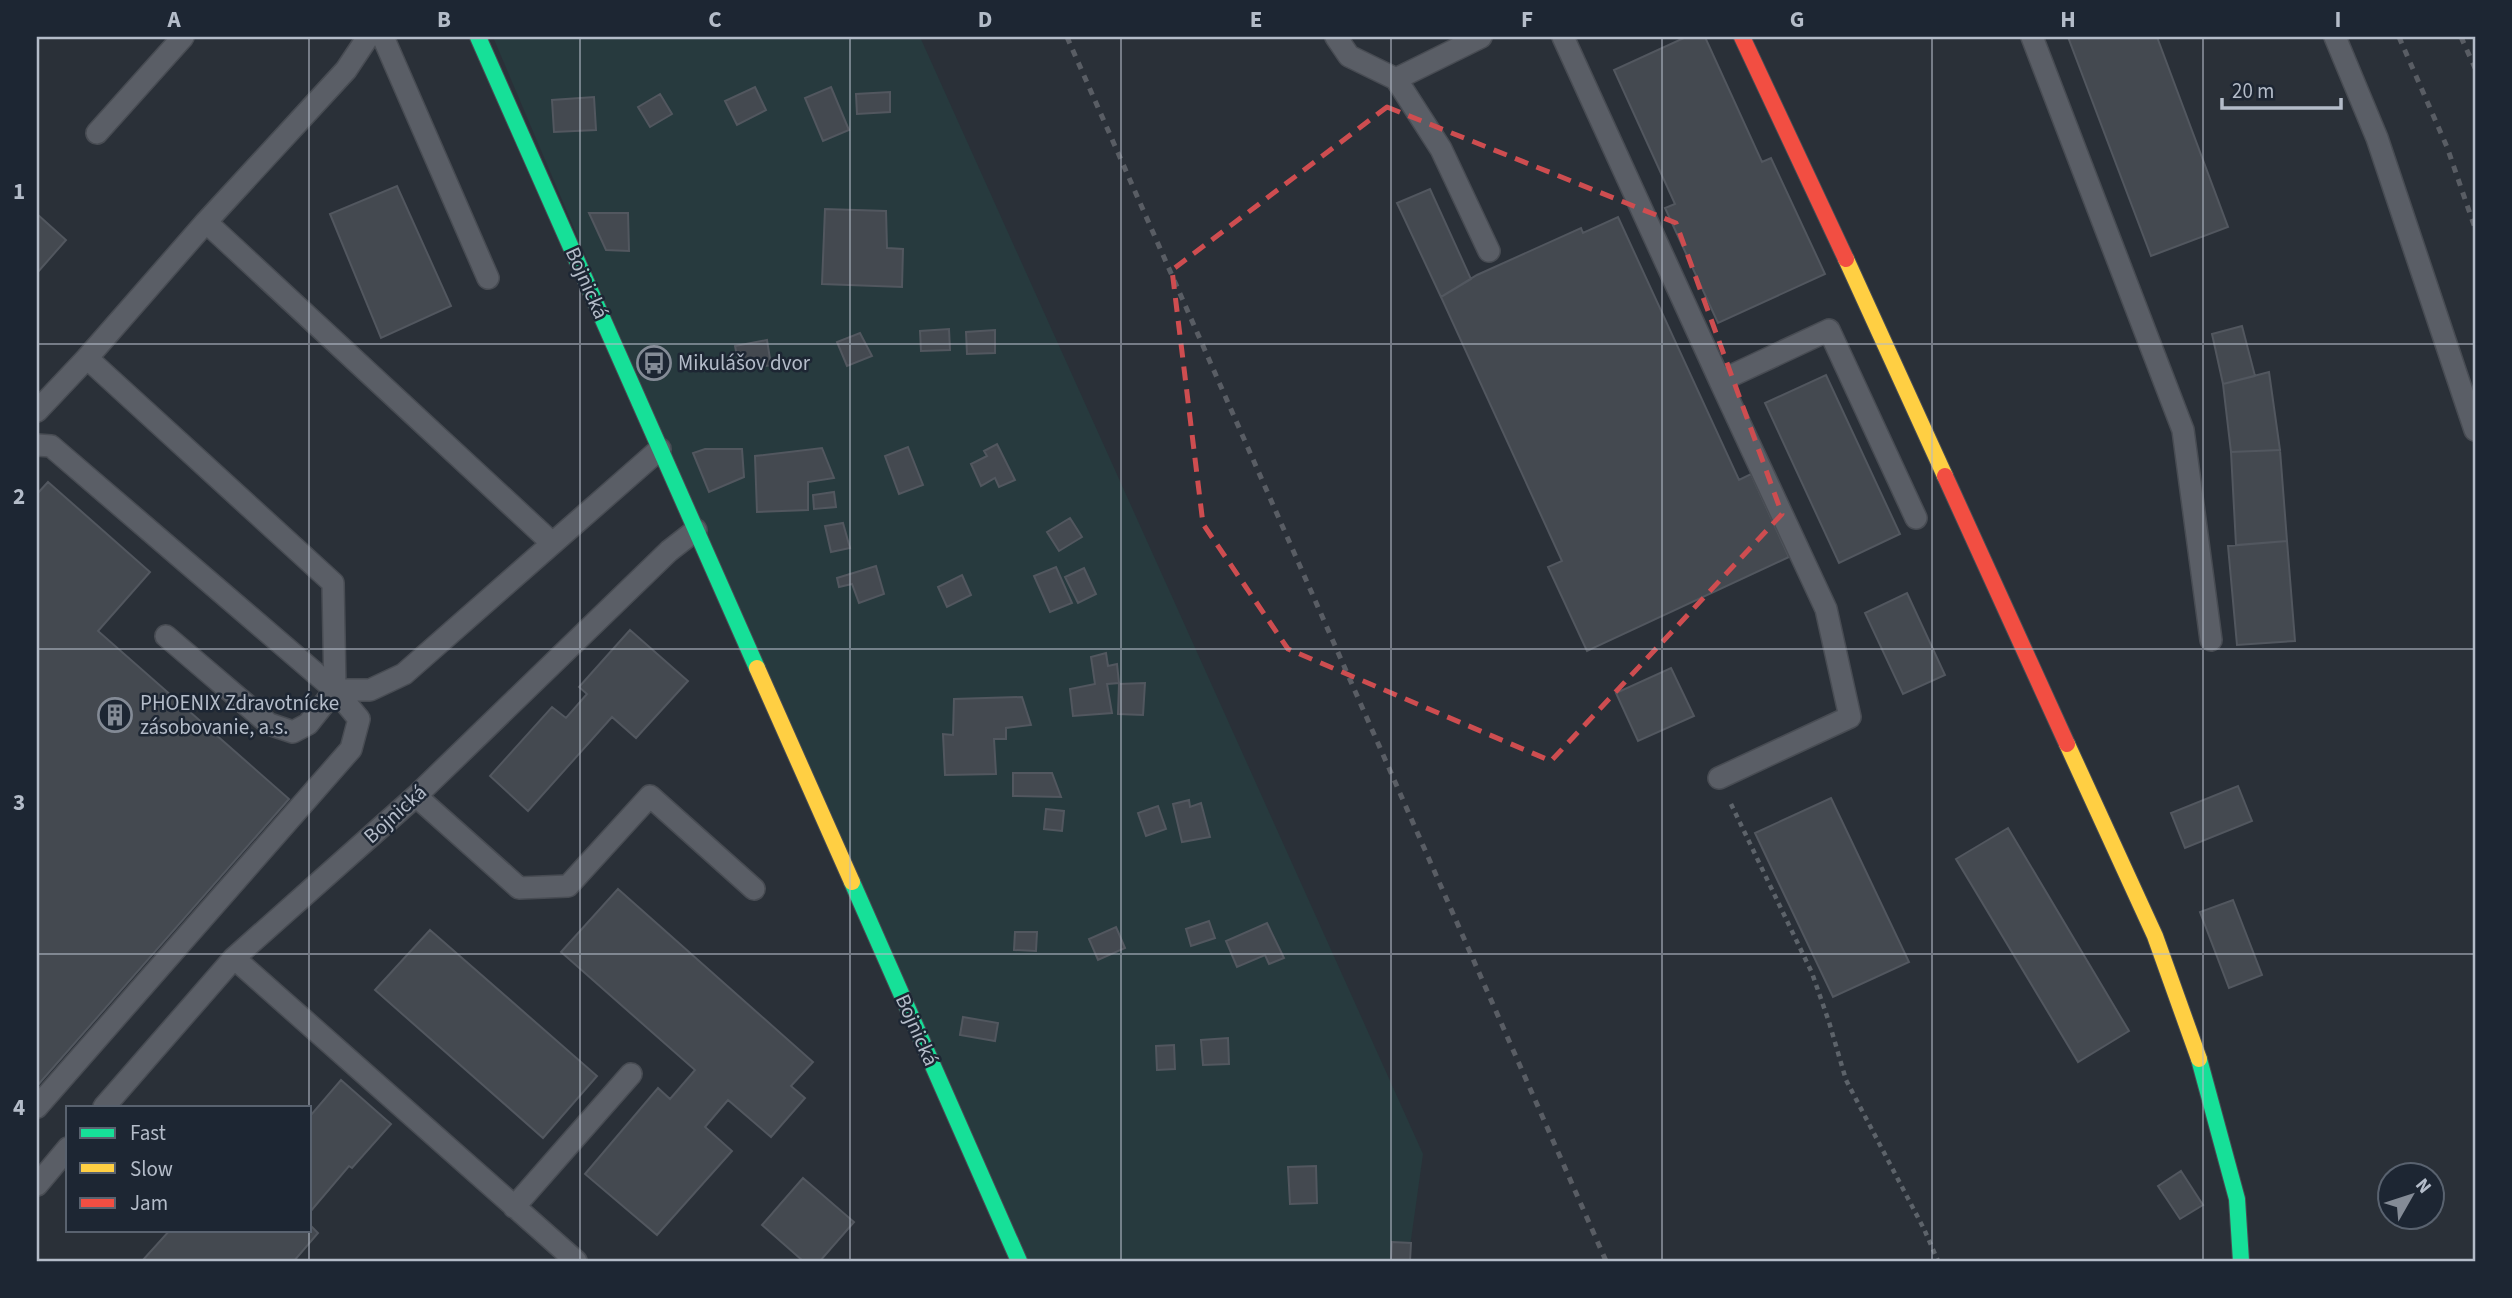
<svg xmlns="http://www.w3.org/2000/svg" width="2512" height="1298" font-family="'Source Sans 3',sans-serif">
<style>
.green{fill:#273a3e}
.building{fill:#444950;stroke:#52575f;stroke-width:2}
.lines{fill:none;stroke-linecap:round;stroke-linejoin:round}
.lane-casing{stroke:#484c53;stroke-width:24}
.fast-casing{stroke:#484c53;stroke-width:18}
.slow-casing{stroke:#484c53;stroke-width:18}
.jam-casing{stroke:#484c53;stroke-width:18}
.path{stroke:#5d636a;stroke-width:4.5;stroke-dasharray:5 5;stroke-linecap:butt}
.lane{stroke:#5a5e66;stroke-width:21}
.fast{stroke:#16e098;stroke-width:16}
.slow{stroke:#ffcf43;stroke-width:16}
.jam{stroke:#f24e42;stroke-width:16}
.rail{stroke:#595d64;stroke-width:5;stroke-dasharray:7 7;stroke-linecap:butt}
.marked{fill:none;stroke:#ce4d50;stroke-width:5;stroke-dasharray:14 9;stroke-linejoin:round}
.grid{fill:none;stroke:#b4bcc9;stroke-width:2;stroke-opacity:0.55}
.labels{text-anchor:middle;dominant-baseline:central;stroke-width:5;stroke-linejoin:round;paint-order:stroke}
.street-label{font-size:21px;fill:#b4bcc9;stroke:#1d2633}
.poi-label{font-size:21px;fill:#b4bcc9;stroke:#1d2633;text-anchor:start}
.neatline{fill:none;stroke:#b4bcc9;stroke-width:2.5}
.grid-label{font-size:23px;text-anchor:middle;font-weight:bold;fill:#b4bcc9}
</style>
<rect width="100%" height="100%" fill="#2a3038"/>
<path class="green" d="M 493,37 L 920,37 L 1423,1154 L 1408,1261 L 1012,1261 Z"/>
<path class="building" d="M 1686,37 L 1705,37 L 1762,162 L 1771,158 L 1825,274 L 1718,323 L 1665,208 L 1675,204 L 1614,70 Z
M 2068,37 L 2157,37 L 2228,227 L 2151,256 Z
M 755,87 L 766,110 L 737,125 L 725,101 Z
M 831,87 L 849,130 L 823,141 L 805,98 Z
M 890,92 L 890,112 L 857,114 L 856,94 Z
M 660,94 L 672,114 L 650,127 L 638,107 Z
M 594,97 L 596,130 L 554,132 L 552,100 Z
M 397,186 L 451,306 L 381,338 L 330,214 Z
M 1430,189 L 1471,279 L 1441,297 L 1397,203 Z
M 825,209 L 886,211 L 887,248 L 903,249 L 902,287 L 822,284 Z
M 589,213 L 628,213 L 629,251 L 606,250 Z
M 37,214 L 66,240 L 37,273 Z
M 1618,217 L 1739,480 L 1751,474 L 1789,557 L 1587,651 L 1548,567 L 1562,561 L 1441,297 L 1477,275 L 1581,228 L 1583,233 Z
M 2242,326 L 2255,376 L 2223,384 L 2212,334 Z
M 949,329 L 950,350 L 921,351 L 920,331 Z
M 995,330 L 995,353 L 967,354 L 966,332 Z
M 860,333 L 872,356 L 847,366 L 837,342 Z
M 767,340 L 771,365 L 740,371 L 735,346 Z
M 2269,372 L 2280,450 L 2231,452 L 2223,384 Z
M 1826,375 L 1900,534 L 1839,563 L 1765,403 Z
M 997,444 L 1015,480 L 999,487 L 995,478 L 981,486 L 971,464 L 987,456 L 984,451 Z
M 908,447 L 923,485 L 899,494 L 885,456 Z
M 822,448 L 834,478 L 808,482 L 808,510 L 757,512 L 755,456 Z
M 705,449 L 742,449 L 744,477 L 709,492 L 693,453 Z
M 2280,450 L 2287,541 L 2236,545 L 2231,452 Z
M 48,482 L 150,572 L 98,631 L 289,799 L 37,1086 L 37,494 Z
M 834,492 L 836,507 L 814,509 L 813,495 Z
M 1070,518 L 1082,537 L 1059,551 L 1047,532 Z
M 843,523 L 850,548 L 831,552 L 825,526 Z
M 2287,541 L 2295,641 L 2237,645 L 2228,546 Z
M 876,566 L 884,594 L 859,603 L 852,584 L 839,587 L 837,578 Z
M 1056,567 L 1072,603 L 1050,612 L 1034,576 Z
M 1084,568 L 1096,594 L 1078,603 L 1065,577 Z
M 962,575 L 971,595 L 947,607 L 938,587 Z
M 1907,593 L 1945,675 L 1903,694 L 1865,613 Z
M 630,630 L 688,681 L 636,738 L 612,717 L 528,811 L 490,776 L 552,707 L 566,718 L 587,694 L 579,687 Z
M 1106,653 L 1108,666 L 1117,664 L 1119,683 L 1107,684 L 1112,713 L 1073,716 L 1070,689 L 1095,684 L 1091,657 Z
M 1671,668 L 1694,716 L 1638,741 L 1616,693 Z
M 1145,683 L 1143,715 L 1118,714 L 1119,684 Z
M 1022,697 L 1031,725 L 1006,728 L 1006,739 L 994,739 L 996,774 L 945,775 L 943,734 L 953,735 L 954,699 Z
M 1013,773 L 1052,773 L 1061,797 L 1013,796 Z
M 2238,786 L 2252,821 L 2185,848 L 2171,813 Z
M 1831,798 L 1909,962 L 1833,997 L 1755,833 Z
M 1189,800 L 1190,807 L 1201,803 L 1210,837 L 1182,842 L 1173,804 Z
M 1158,806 L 1166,829 L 1146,836 L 1138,813 Z
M 1046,809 L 1064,811 L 1062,831 L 1044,829 Z
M 2008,828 L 2129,1031 L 2078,1062 L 1956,859 Z
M 618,889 L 813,1062 L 791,1086 L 805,1098 L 771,1137 L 728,1100 L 705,1127 L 732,1151 L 657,1235 L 585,1174 L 658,1088 L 670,1099 L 695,1070 L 561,952 Z
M 2233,900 L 2262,975 L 2229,988 L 2200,912 Z
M 1209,921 L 1215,938 L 1191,946 L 1186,929 Z
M 1267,923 L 1284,958 L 1269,964 L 1265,955 L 1237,967 L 1226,941 Z
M 1116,927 L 1125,948 L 1098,960 L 1089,939 Z
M 430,930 L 597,1076 L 543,1138 L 375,990 Z
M 1015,932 L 1037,932 L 1036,951 L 1014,950 Z
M 963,1017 L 998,1023 L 995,1041 L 960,1035 Z
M 1228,1038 L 1229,1064 L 1203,1065 L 1201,1040 Z
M 1174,1045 L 1175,1069 L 1157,1070 L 1156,1046 Z
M 341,1080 L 391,1124 L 352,1168 L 349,1166 L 310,1212 L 310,1116 Z
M 1316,1166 L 1317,1203 L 1290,1204 L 1288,1167 Z
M 2181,1171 L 2203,1205 L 2180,1219 L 2158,1186 Z
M 803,1178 L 854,1222 L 820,1261 L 803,1261 L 762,1225 Z
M 310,1225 L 318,1233 L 294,1261 L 142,1261 L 170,1230 L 310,1230 Z
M 1392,1242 L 1411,1243 L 1410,1261 L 1391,1261 Z"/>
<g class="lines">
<g class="lane-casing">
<path id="lane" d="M 368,37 L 346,70 L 206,222 L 552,543
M 383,37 L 488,278
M 1336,37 L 1349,56 L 1396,79 L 1481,37
M 1563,37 L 1720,381 L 1829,330 L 1916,518
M 2032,37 L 2183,430 L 2211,640
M 2335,37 L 2377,138 L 2475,430
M 1396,79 L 1441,149 L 1489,251
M 97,133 L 183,37
M 87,358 L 333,583 L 335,690 L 308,724 L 293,732 L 269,724 L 166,636
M 37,411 L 87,358 L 206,222
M 37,445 L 51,446 L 335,690 L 359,719 L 351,749 L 37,1107
M 335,690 L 370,690 L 404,674 L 660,449
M 1719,778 L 1850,717 L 1826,609 L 1720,381
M 416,796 L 519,888 L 568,886 L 650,796 L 754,889
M 234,958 L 576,1261
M 104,1107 L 234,958 L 416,796 L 669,551 L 696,530
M 37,1185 L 68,1148
M 514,1207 L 631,1074"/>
</g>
<g class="fast-casing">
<path id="fast" d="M 478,37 L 757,668
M 852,882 L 1019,1261
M 2199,1059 L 2237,1199 L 2241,1261"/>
</g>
<g class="slow-casing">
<path id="slow" d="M 1846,259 L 1945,476
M 757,668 L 852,882
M 2067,744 L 2155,936 L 2199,1059"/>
</g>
<g class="jam-casing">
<path id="jam" d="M 1742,37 L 1846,259
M 1945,476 L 2067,744"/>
</g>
<path class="path" d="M 1731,804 L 1812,973 L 1829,1022 L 1846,1080 L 1924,1229 L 1938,1261"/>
<use href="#lane" class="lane"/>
<use href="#fast" class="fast"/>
<use href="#slow" class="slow"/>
<use href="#jam" class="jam"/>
<path class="rail" d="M 1067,37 L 1606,1261
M 2399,37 L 2447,147 L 2475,228
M 2461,37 L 2475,68"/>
</g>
<path class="marked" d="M 1387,107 L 1676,223 L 1782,514 L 1551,761 L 1288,649 L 1203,524 L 1172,270 Z"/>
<path class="grid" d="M 309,37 L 309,1107M 580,37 L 580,1261M 850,37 L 850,1261M 1121,37 L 1121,1261M 1391,37 L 1391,1261M 1662,37 L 1662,1261M 1932,37 L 1932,1261M 2203,37 L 2203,1261M 37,344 L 2475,344M 37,649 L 2475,649M 37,954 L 2475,954M 309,1230 L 309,1261"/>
<defs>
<g id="bus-ring" transform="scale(1.75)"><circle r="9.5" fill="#1d2633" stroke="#848b96" stroke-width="1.5"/><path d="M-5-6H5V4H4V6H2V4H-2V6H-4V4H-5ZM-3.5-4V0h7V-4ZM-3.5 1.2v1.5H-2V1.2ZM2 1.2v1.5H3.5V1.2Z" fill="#848b96"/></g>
<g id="building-ring" transform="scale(1.75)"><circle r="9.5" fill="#1d2633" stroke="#848b96" stroke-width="1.5"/><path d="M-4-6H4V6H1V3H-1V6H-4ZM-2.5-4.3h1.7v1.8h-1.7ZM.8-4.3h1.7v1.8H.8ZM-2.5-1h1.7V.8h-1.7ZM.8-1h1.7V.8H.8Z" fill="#848b96"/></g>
</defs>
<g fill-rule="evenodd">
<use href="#bus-ring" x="654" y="363"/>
<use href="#building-ring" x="115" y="715"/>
</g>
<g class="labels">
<g class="street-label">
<text transform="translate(587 283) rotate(66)">Bojnická</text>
<text transform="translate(395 814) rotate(-42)">Bojnická</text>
<text transform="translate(917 1030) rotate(66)">Bojnická</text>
</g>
<g class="poi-label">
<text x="678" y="363">Mikulášov dvor</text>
<text x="140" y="703">PHOENIX Zdravotnícke<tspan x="140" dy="24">zásobovanie, a.s.</tspan></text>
</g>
</g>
<rect width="2512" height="1298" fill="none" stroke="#1d2633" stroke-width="77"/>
<rect x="66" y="1106" width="245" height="126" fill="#1d2633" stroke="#59626f" stroke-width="2"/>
<rect x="80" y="1128" width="35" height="10" fill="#16e098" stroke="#59626f" stroke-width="2"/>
<text x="130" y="1140" font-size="21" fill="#b4bcc9">Fast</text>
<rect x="80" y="1163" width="35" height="10" fill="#ffcf43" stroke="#59626f" stroke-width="2"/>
<text x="130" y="1176" font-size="21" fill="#b4bcc9">Slow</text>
<rect x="80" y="1198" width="35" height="10" fill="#f24e42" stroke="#59626f" stroke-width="2"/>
<text x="130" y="1210" font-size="21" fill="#b4bcc9">Jam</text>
<g transform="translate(2411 1196) rotate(51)"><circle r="33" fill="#1d2633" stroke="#59626f" stroke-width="2"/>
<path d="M0-5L12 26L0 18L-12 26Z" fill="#848b96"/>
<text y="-10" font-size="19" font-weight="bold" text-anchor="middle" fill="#b4bcc9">N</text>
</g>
<path d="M2222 98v10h119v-10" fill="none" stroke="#b4bcc9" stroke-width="3.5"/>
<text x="2232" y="98" font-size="21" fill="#b4bcc9" stroke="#1d2633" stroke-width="5" paint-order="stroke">20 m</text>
<rect x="38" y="38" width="2436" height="1222" class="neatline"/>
<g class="grid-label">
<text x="174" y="27">A</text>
<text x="444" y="27">B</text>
<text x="715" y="27">C</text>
<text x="985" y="27">D</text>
<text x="1256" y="27">E</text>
<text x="1527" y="27">F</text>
<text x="1797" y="27">G</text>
<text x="2068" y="27">H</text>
<text x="2338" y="27">I</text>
<text x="19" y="199">1</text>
<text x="19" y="504">2</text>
<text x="19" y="810">3</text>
<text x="19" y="1115">4</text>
</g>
</svg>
